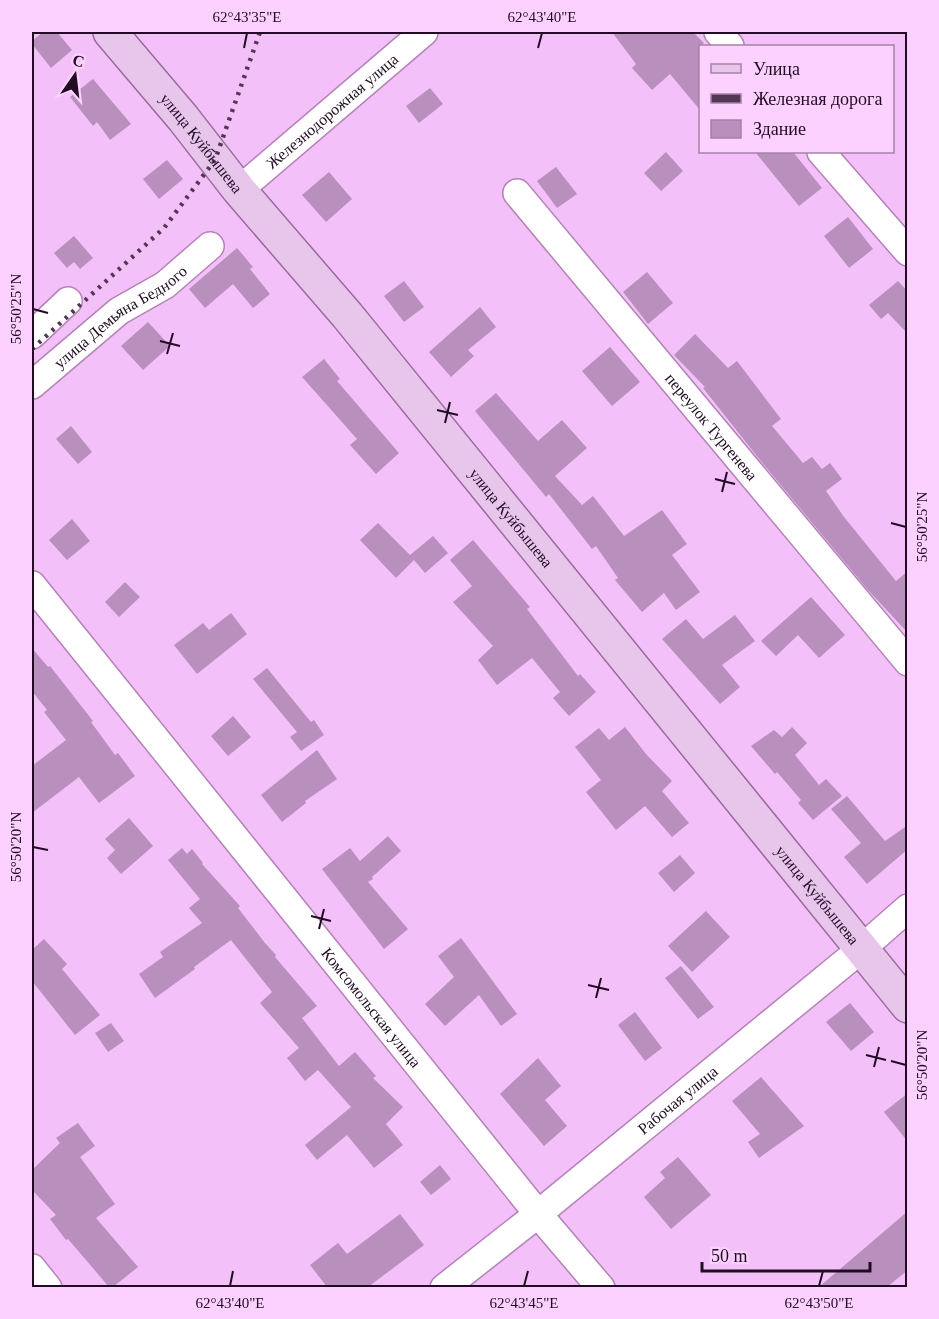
<svg xmlns="http://www.w3.org/2000/svg" width="939" height="1319" font-family="Georgia,serif">
<style>
.building{fill:#b98fbd}
.lines{fill:none;stroke-linecap:round;stroke-linejoin:round}
.street-casing{stroke:#b482b8;stroke-width:30}
.primary-casing{stroke:#986b9c;stroke-width:36}
.street{stroke:#fff;stroke-width:27}
.primary{stroke:#e8c5eb;stroke-width:33}
.rail{stroke:#523754;stroke-width:4.5;stroke-dasharray:3 6;stroke-linecap:butt}
.ticks{fill:none;stroke:#200d22;stroke-width:2}
.labels{text-anchor:middle;dominant-baseline:central;stroke-width:4.5;stroke-linejoin:round;paint-order:stroke}
.street-label{font-size:16px;fill:#200d22;stroke:#fcd1ff}
.neatline{fill:none;stroke:#200d22;stroke-width:2}
.ticks-label{font-size:15px;text-anchor:middle;fill:#200d22}
</style>
<rect width="100%" height="100%" fill="#f4c0f9"/>
<path class="building" d="M 43,32 L 57,32 L 72,50 L 51,68 L 32,44 L 32,41 Z
M 612,32 L 693,32 L 704,43 L 700,46 L 700,110 L 670,74 L 652,90 L 632,68 L 636,64 Z
M 93,79 L 131,124 L 110,140 L 97,122 L 93,126 L 70,97 Z
M 430,88 L 443,104 L 419,123 L 406,106 Z
M 666,152 L 683,171 L 661,191 L 644,173 Z
M 755,152 L 793,152 L 822,188 L 799,206 Z
M 167,160 L 183,179 L 159,199 L 143,179 Z
M 556,167 L 577,194 L 557,208 L 537,181 Z
M 329,172 L 352,199 L 326,222 L 302,195 Z
M 848,217 L 873,249 L 849,268 L 824,236 Z
M 74,236 L 93,258 L 80,269 L 74,262 L 67,268 L 54,253 Z
M 237,248 L 253,267 L 250,269 L 270,294 L 253,308 L 233,284 L 205,308 L 189,289 Z
M 647,272 L 673,303 L 648,324 L 623,292 Z
M 404,281 L 424,307 L 404,322 L 384,296 Z
M 898,281 L 908,292 L 908,334 L 888,313 L 881,319 L 869,305 Z
M 480,307 L 496,327 L 468,350 L 474,356 L 451,377 L 429,352 Z
M 148,322 L 170,346 L 143,370 L 121,346 Z
M 695,334 L 728,368 L 737,361 L 781,419 L 772,426 L 803,463 L 812,457 L 822,469 L 830,463 L 842,479 L 826,491 L 844,517 L 896,581 L 908,571 L 908,633 L 868,590 L 760,460 L 703,388 L 705,387 L 674,355 Z
M 610,347 L 640,382 L 612,406 L 582,371 Z
M 324,359 L 340,379 L 337,381 L 399,453 L 376,474 L 350,445 L 357,439 L 302,377 Z
M 496,393 L 538,441 L 562,420 L 587,448 L 555,476 L 582,505 L 593,496 L 624,536 L 662,510 L 687,544 L 672,555 L 700,592 L 676,610 L 664,593 L 642,612 L 615,580 L 618,578 L 596,546 L 592,549 L 549,494 L 546,497 L 475,411 Z
M 71,426 L 92,452 L 78,464 L 56,439 Z
M 72,519 L 90,541 L 67,560 L 49,540 Z
M 378,523 L 410,555 L 433,536 L 448,553 L 425,573 L 414,560 L 396,578 L 360,540 Z
M 473,540 L 530,607 L 527,609 L 578,676 L 580,674 L 596,692 L 569,716 L 553,698 L 560,692 L 532,658 L 497,685 L 478,660 L 493,646 L 453,602 L 472,586 L 450,560 Z
M 125,582 L 140,597 L 119,617 L 105,602 Z
M 811,597 L 845,635 L 819,658 L 798,635 L 776,656 L 761,641 Z
M 231,613 L 247,634 L 197,674 L 174,645 L 203,623 L 209,630 Z
M 735,615 L 755,641 L 722,665 L 740,687 L 720,704 L 662,639 L 686,619 L 703,639 Z
M 32,648 L 48,667 L 50,666 L 93,721 L 91,722 L 115,755 L 118,753 L 135,776 L 99,803 L 79,777 L 32,813 L 32,766 L 66,740 L 44,712 L 47,710 L 32,691 Z
M 267,668 L 311,722 L 314,720 L 324,735 L 301,751 L 290,737 L 297,732 L 253,679 Z
M 233,716 L 251,737 L 228,756 L 211,736 Z
M 625,727 L 646,754 L 672,781 L 662,791 L 689,823 L 672,837 L 645,806 L 616,830 L 586,792 L 601,780 L 575,747 L 599,728 L 609,740 Z
M 792,727 L 807,743 L 795,755 L 819,785 L 826,779 L 842,796 L 813,820 L 798,803 L 801,800 L 777,772 L 775,774 L 751,746 L 774,730 L 782,737 Z
M 317,750 L 337,779 L 305,801 L 306,803 L 282,822 L 261,795 Z
M 847,796 L 885,841 L 908,825 L 908,849 L 867,884 L 844,857 L 861,843 L 831,809 Z
M 129,818 L 153,846 L 121,874 L 107,858 L 115,850 L 105,839 Z
M 388,836 L 401,851 L 372,877 L 373,879 L 368,882 L 408,929 L 384,949 L 322,869 L 350,848 L 360,861 Z
M 182,848 L 187,854 L 192,849 L 203,863 L 202,864 L 240,906 L 238,908 L 265,943 L 276,955 L 275,957 L 317,1006 L 302,1018 L 339,1066 L 355,1052 L 376,1076 L 373,1078 L 403,1107 L 386,1124 L 403,1145 L 374,1168 L 347,1135 L 317,1160 L 305,1145 L 351,1107 L 318,1070 L 305,1081 L 287,1058 L 299,1048 L 260,1003 L 272,992 L 231,940 L 194,967 L 195,969 L 155,998 L 139,974 L 163,957 L 160,952 L 202,923 L 189,908 L 200,899 L 168,860 Z
M 680,855 L 695,873 L 674,892 L 658,873 Z
M 706,911 L 730,937 L 692,972 L 668,946 Z
M 461,938 L 517,1014 L 501,1026 L 479,995 L 445,1026 L 425,1004 L 454,977 L 438,956 Z
M 44,939 L 67,964 L 62,969 L 100,1015 L 75,1035 L 32,981 L 32,950 Z
M 681,966 L 714,1007 L 698,1019 L 665,978 Z
M 850,1003 L 874,1032 L 851,1051 L 826,1022 Z
M 635,1012 L 662,1048 L 645,1061 L 618,1025 Z
M 111,1023 L 124,1041 L 108,1052 L 95,1033 Z
M 538,1058 L 561,1086 L 545,1100 L 567,1126 L 544,1146 L 500,1094 Z
M 761,1077 L 804,1126 L 759,1158 L 748,1142 L 760,1134 L 732,1101 Z
M 908,1093 L 908,1142 L 884,1112 Z
M 78,1123 L 95,1146 L 80,1157 L 115,1204 L 96,1218 L 138,1267 L 113,1287 L 109,1287 L 68,1239 L 66,1240 L 50,1219 L 56,1215 L 32,1190 L 32,1170 L 60,1143 L 56,1138 Z
M 678,1157 L 711,1195 L 671,1229 L 644,1197 L 665,1178 L 660,1172 Z
M 440,1165 L 451,1179 L 431,1195 L 420,1182 Z
M 908,1211 L 908,1270 L 887,1287 L 819,1287 Z
M 400,1214 L 424,1245 L 368,1287 L 327,1287 L 310,1265 L 338,1243 L 347,1254 Z"/>
<g class="lines">
<g class="street-casing">
<g id="street">
<path d="M 718,32 L 730,46"/>
<path d="M 821,152 L 908,252"/>
<path id="s1" d="M 239,190 L 424,32"/>
<path id="s2" d="M 517,193 L 908,662"/>
<path d="M 32,335 L 68,301"/>
<path id="s3" d="M 32,385 L 119,311 L 165,285 L 210,246"/>
<path id="s4" d="M 32,585 L 538,1214 L 601,1288"/>
<path d="M 32,1268 L 48,1288"/>
<path id="s5" d="M 444,1288 L 538,1214 L 860,950 L 908,908"/>
</g>
</g>
<g class="primary-casing">
<g id="primary">
<path id="s6" d="M 110,32 L 183,118 L 239,190 L 347,315 L 908,1006"/>
</g>
</g>
<use href="#street" class="street"/>
<use href="#primary" class="primary"/>
<path class="rail" d="M 32,349 L 164,228 L 215,160 L 260,32"/>
</g>
<path class="ticks" d="M 244,48 L 247,33M 538,48 L 542,33M 33,309 L 48,313M 160,341 L 180,346M 167,354 L 173,333M 437,410 L 458,415M 445,423 L 450,402M 715,479 L 735,484M 722,492 L 727,472M 891,523 L 906,527M 33,847 L 48,850M 311,916 L 331,921M 319,929 L 324,909M 588,985 L 609,990M 596,998 L 601,978M 866,1055 L 886,1060M 891,1061 L 906,1065M 874,1067 L 879,1047M 230,1286 L 233,1271M 524,1286 L 528,1271M 819,1286 L 823,1271"/>
<g class="labels">
<g class="street-label">
<text stroke="none"><textPath href="#s1" startOffset="122">Железнодорожная улица</textPath></text>
<text stroke="none"><textPath href="#s6" startOffset="144">улица Куйбышева</textPath></text>
<text stroke="none"><textPath href="#s3" startOffset="112">улица Демьяна Бедного</textPath></text>
<text stroke="none"><textPath href="#s2" startOffset="304">переулок Тургенева</textPath></text>
<text stroke="none"><textPath href="#s6" startOffset="630">улица Куйбышева</textPath></text>
<text stroke="none"><textPath href="#s6" startOffset="1116">улица Куйбышева</textPath></text>
<text stroke="none"><textPath href="#s4" startOffset="542">Комсомольская улица</textPath></text>
<text stroke="none"><textPath href="#s5" startOffset="300">Рабочая улица</textPath></text>
</g>
</g>
<rect width="939" height="1319" fill="none" stroke="#fcd1ff" stroke-width="66"/>
<rect x="699" y="45" width="195" height="108" fill="#fcd1ff" stroke="#a483a7" stroke-width="1.5"/>
<rect x="711" y="64" width="30" height="9" fill="#e8c5eb" stroke="#a483a7" stroke-width="1.5"/>
<text x="753" y="75" font-size="18" fill="#200d22">Улица</text>
<rect x="711" y="94" width="30" height="9" fill="#523754" stroke="#a483a7" stroke-width="1.5"/>
<text x="753" y="105" font-size="18" fill="#200d22">Железная дорога</text>
<rect x="711" y="120" width="30" height="18" fill="#b98fbd" stroke="#a483a7" stroke-width="1.5"/>
<text x="753" y="135" font-size="18" fill="#200d22">Здание</text>
<g transform="translate(75 75) rotate(14)" stroke="#fcd1ff" stroke-width="4.5" paint-order="stroke">
<path d="M0-4.5L10 22L0 15L-10 22Z" fill="#200d22"/>
<text y="-9" font-size="16" font-weight="bold" text-anchor="middle" fill="#200d22">С</text>
</g>
<path d="M702 1262v9h168v-9" fill="none" stroke="#200d22" stroke-width="3"/>
<text x="711" y="1262" font-size="18" fill="#200d22" stroke="#fcd1ff" stroke-width="4.5" paint-order="stroke">50 m</text>
<rect x="33" y="33" width="873" height="1253" class="neatline"/>
<g class="ticks-label">
<text x="247" y="22">62°43'35"E</text>
<text x="542" y="22">62°43'40"E</text>
<text transform="translate(16 309) rotate(-90)" y="5">56°50'25"N</text>
<text transform="translate(922 527) rotate(-90)" y="5">56°50'25"N</text>
<text transform="translate(16 847) rotate(-90)" y="5">56°50'20"N</text>
<text transform="translate(922 1065) rotate(-90)" y="5">56°50'20"N</text>
<text x="230" y="1308">62°43'40"E</text>
<text x="524" y="1308">62°43'45"E</text>
<text x="819" y="1308">62°43'50"E</text>
</g>
</svg>
